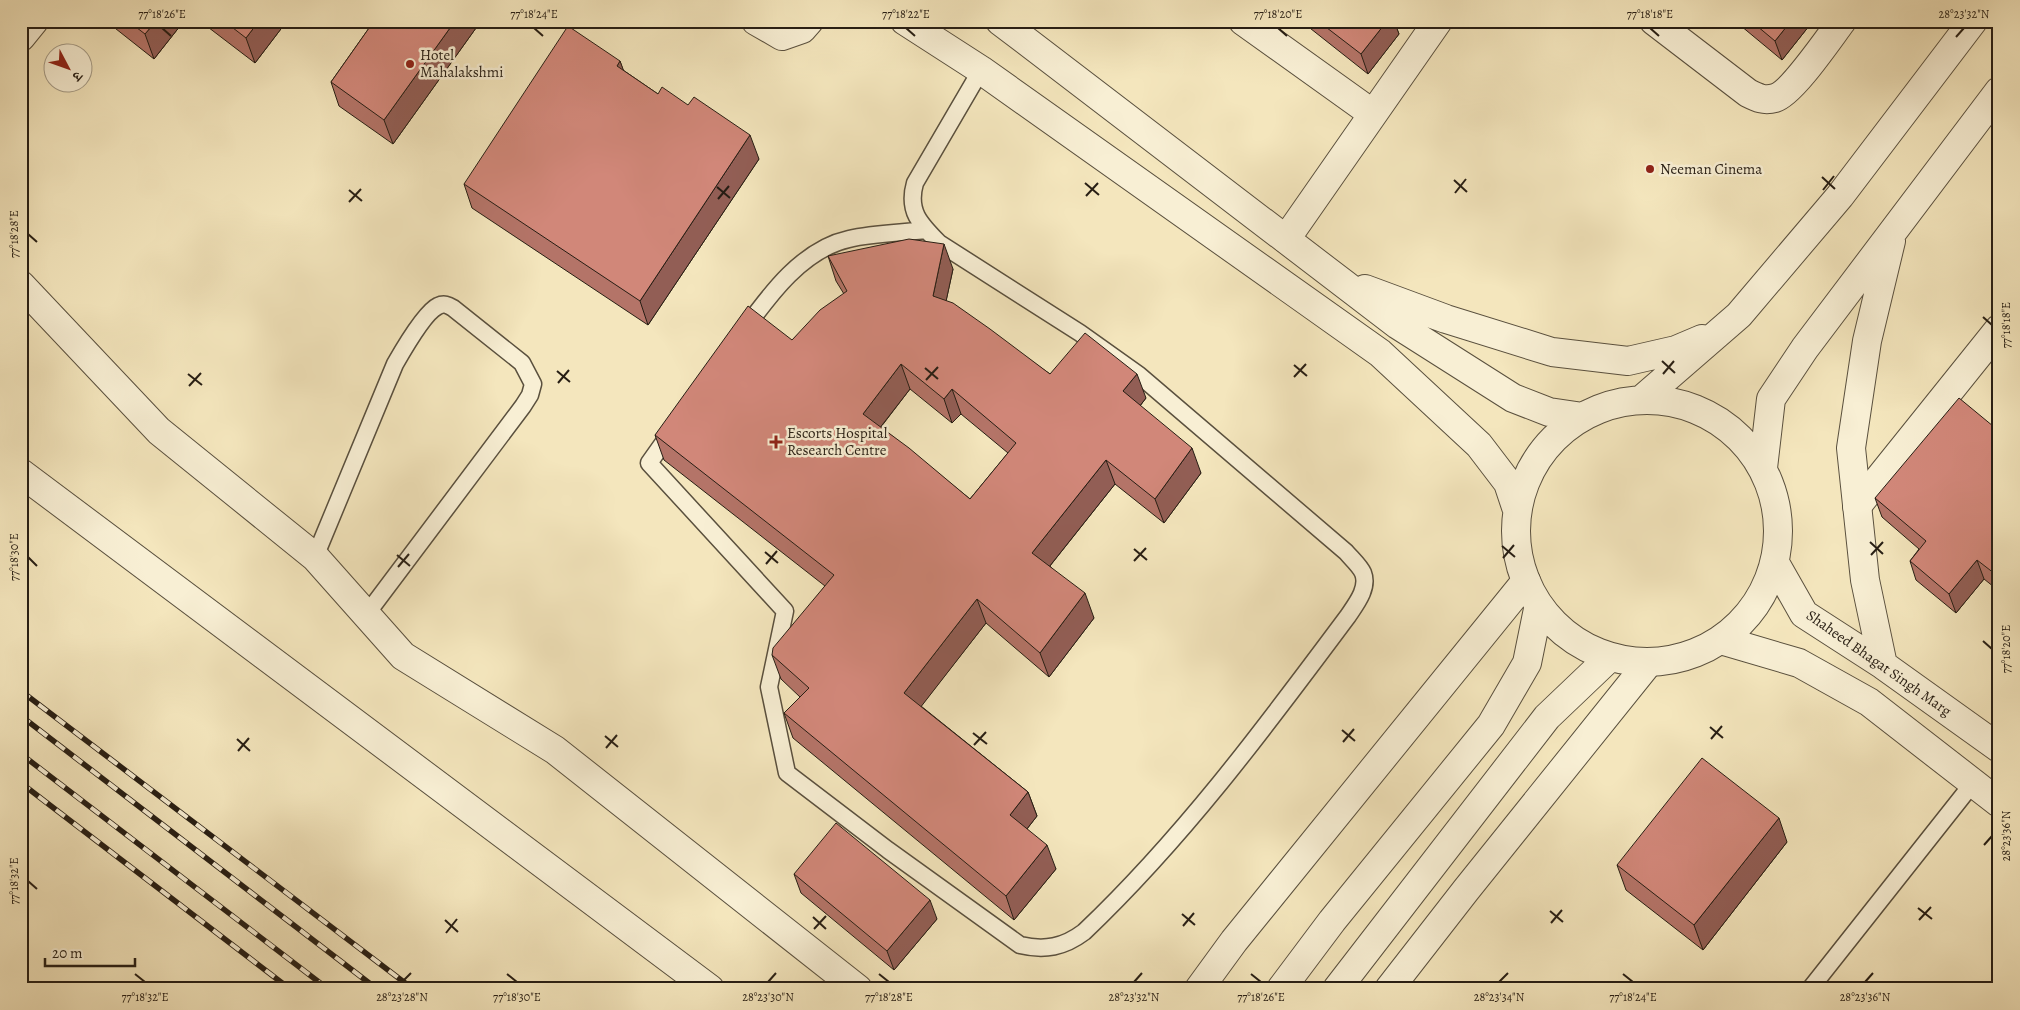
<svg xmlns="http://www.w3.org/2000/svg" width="2020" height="1010" font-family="Alegreya,'Noto Serif Devanagari',serif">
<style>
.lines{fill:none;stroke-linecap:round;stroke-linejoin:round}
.service-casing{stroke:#5a503e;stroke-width:19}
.minor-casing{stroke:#5a503e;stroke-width:30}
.tertiary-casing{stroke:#5a503e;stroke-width:30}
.service{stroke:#f8efd4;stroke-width:16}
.minor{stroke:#f8efd4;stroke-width:28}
.tertiary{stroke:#f8efd4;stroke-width:28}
.rail-casing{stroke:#271e14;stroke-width:5.5}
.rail{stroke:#f8efd4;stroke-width:4;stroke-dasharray:11;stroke-linecap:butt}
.wall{fill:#b47468;stroke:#271e14;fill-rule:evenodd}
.shaded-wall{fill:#925e55;stroke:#271e14}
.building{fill:#d18779;stroke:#271e14;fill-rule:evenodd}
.ticks{fill:none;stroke:#271e14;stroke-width:2}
.poi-dot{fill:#8f2418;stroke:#f8efd4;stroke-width:2}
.labels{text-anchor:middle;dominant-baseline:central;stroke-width:5;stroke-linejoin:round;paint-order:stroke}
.poi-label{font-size:15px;fill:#271e14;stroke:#f8efd4;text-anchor:start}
.street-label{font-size:15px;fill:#271e14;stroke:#f8efd4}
.neatline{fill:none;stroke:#271e14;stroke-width:2}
.ticks-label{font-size:12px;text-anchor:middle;fill:#271e14}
</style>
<rect width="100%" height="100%" fill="#f4e6bd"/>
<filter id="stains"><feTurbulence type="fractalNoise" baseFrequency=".004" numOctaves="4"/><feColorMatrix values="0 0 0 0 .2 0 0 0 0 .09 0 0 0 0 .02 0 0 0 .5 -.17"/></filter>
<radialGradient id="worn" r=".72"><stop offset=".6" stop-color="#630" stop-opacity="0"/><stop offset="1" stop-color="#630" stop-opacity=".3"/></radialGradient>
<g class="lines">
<g class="service-casing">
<path id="service" d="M 744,330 C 770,294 803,249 849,239 C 874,233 901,233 926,230
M 671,432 L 649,463 L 785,611 L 769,687 L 787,773 L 888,850 L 1020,945 C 1045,951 1064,947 1084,932 C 1184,837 1266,726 1348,616 C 1356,604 1369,588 1363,573 C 1360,566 1351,558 1346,552 L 1139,375 L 1080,333 L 939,243 C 920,224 907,211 915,183 L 981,70
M 315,557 L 395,364 C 403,350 425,312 438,306 C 444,303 448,305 453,308 L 522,363 L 533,384 L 530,395 L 523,406 L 366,615
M 1810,989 L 1973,783"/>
</g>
<g class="minor-casing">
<path id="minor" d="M 756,21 L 782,36 L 802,29 L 809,21
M 1243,21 L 1373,114
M 1654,21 L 1748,93 C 1758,98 1764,101 1775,98 C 1792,93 1829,38 1842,21
M 21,37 L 34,21
M 1286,239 L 1438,21
M 21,285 L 159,431 L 315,557 L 403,656 L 555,750 L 858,989
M 21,473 L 710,989
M 1857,506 L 1999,329
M 1199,989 L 1234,941 L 1526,581
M 1389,989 L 1466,890 L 1649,662"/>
</g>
<g class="tertiary-casing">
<path id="tertiary" d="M 905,21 L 981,70 L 1380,353 L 1479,445 L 1508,483 L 1516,507
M 1000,21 L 1398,325 L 1513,398 L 1549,412 L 1583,417
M 1365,289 L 1446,319 L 1552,352 L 1628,361 L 1676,350 L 1702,339
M1516 531a131 131 0 1 1 262 0a131 131 0 1 1-262 0Z
M 1641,400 L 1739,315 L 1840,196 L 1973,21
M 1763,468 L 1771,399 L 1805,348 L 1999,91
M 1775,563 L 1804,614 L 1883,665 L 1999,748
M 1721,640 L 1799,663 L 1869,702 L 1999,803
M 1883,665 L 1865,580 L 1851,448 L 1867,341 L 1891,241
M 1281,989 L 1332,921 L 1491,725 L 1527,663 L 1538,609
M 1337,989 L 1547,717 L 1610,657"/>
</g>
<use href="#service" class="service"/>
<use href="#minor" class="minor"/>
<use href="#tertiary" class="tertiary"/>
<g class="rail-casing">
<path id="rail" d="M 21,691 L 413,989
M 21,716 L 377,989
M 21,754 L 328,989
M 21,783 L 290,989"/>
</g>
<use href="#rail" class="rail"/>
</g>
<path class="wall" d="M 106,21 L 184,21 L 154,59 Z
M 200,21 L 287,21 L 255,63 Z
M 374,21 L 481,21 L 393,144 L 339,106 L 331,82 Z
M 1301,21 L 1394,21 L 1399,34 L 1368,74 Z
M 1735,21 L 1813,21 L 1782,60 Z
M 620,61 L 623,70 L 658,94 L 759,159 L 648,325 L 472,208 L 464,184 Z
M 828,256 L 953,269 L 946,301 L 1050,374 L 1146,398 L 1140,406 L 1201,473 L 1164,523 L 1115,484 L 1050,566 L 1094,618 L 1049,677 L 986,623 L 921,706 L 1028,792 L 1037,816 L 1027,829 L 1056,869 L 1014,920 L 793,738 L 784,713 L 800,697 L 781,679 L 772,655 L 825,586 L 664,460 L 655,435 L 792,340 L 844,294 L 836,281 ZM 910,389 L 952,423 L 961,414 L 1008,453 L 970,499 L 881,427 Z
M 1999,431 L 1999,591 L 1984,579 L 1956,613 L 1916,580 L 1910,561 L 1919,549 L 1882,517 L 1875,498 Z
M 1787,842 L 1703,950 L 1626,890 L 1617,865 Z
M 794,874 L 937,919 L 894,970 L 801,893 Z"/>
<path class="shaded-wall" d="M 156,21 L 184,21 L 154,59 L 145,34 Z
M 259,21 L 287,21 L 255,63 L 246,38 Z
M 455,21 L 481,21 L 393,144 L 384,120 Z
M 1387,21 L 1394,21 L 1399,34 L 1368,74 L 1361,54 Z
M 1791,21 L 1813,21 L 1782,60 L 1775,41 Z
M 620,61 L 629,85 L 617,66 Z
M 750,135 L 759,159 L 648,325 L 640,301 Z
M 944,244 L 953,269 L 942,320 L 933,296 Z
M 901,364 L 910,389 L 872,438 L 863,414 Z
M 1137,374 L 1146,398 L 1132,416 L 1123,391 Z
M 952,389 L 961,414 L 952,423 L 944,399 Z
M 1192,448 L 1201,473 L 1164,523 L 1155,499 Z
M 1106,460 L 1115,484 L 1041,577 L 1032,553 Z
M 1977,560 L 1984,579 L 1956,613 L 1949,594 Z
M 1085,593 L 1094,618 L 1049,677 L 1040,653 Z
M 977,599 L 986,623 L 913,717 L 904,693 Z
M 1028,792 L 1037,816 L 1019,839 L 1010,815 Z
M 1779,818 L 1787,842 L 1703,950 L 1694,925 Z
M 1047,845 L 1056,869 L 1014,920 L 1006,896 Z
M 930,900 L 937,919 L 894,970 L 887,951 Z"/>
<path class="building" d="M 128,21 L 156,21 L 145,34 Z
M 224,21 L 259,21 L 246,38 Z
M 374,21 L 455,21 L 384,120 L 331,82 Z
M 1318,21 L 1387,21 L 1361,54 Z
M 1751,21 L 1791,21 L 1775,41 Z
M 568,26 L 620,61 L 617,66 L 658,94 L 662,87 L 688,105 L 694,97 L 750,135 L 640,301 L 464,184 Z
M 909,239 L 944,244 L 933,296 L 953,303 L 990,329 L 1050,374 L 1085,333 L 1137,374 L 1123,391 L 1192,448 L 1155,499 L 1106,460 L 1032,553 L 1085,593 L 1040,653 L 977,599 L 904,693 L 1028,792 L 1010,815 L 1047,845 L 1006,896 L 784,713 L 809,688 L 772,655 L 773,648 L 834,575 L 655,435 L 748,306 L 792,340 L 820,310 L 847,291 L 828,256 ZM 901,364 L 944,399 L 952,389 L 1016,443 L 970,499 L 909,448 L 863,414 Z
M 1959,398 L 1999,431 L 1999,446 L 1997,448 L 1999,450 L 1999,577 L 1977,560 L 1949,594 L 1910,561 L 1926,541 L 1875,498 Z
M 1702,758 L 1779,818 L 1694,925 L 1617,865 Z
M 836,823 L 930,900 L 887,951 L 794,874 Z"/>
<path class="ticks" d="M 162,28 L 171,36M 534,28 L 543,36M 906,28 L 915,36M 1278,28 L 1287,36M 1650,28 L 1659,36M 1956,37 L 1964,28M 1822,177 L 1835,189M 1454,180 L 1467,192M 1085,183 L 1099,195M 717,187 L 730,198M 349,190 L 362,201M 1823,190 L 1834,176M 1455,193 L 1466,179M 1086,196 L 1098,183M 718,199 L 729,186M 349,202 L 361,189M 28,234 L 37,242M 1983,317 L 1992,325M 1662,361 L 1675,373M 1294,365 L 1307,376M 925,368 L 938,379M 557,371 L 570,382M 188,374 L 202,385M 1663,374 L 1674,361M 1294,377 L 1306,364M 926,380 L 938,367M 558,383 L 569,370M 189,386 L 201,373M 1870,542 L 1883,554M 1502,546 L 1515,557M 1134,549 L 1147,560M 765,552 L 778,563M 397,555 L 410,566M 1871,555 L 1883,542M 28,557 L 37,566M 1503,558 L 1514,545M 1134,561 L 1146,548M 766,564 L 777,551M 398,567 L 409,554M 1983,641 L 1992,649M 1710,727 L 1723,738M 1342,730 L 1355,741M 973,733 L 987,744M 605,736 L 618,747M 237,739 L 250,751M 1711,739 L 1722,726M 1343,742 L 1354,729M 974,745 L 986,732M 606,748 L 617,735M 238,751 L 249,738M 1984,845 L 1992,836M 28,881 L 37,889M 1918,908 L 1932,919M 1550,911 L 1563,922M 1182,914 L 1195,925M 813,917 L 826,929M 445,920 L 458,932M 1919,920 L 1931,907M 1551,923 L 1562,910M 1183,926 L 1194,913M 814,929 L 826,916M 446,933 L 457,919M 135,974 L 145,982M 507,974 L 517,982M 879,974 L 889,982M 1251,974 L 1261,982M 1623,974 L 1633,982M 402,982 L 411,973M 768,982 L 776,973M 1134,982 L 1142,973M 1499,982 L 1508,973M 1865,982 L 1873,973"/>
<g class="poi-dot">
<circle cx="410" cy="64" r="5"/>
<circle cx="1650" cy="169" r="5"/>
<path d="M773.5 434.5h5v5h5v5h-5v5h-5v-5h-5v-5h5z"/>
</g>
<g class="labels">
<g class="poi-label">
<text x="420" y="55">Hotel<tspan x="420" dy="17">Mahalakshmi</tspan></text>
<text x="1660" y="169">Neeman Cinema</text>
<text x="787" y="433">Escorts Hospital<tspan x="787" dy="17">Research Centre</tspan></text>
</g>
<g class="street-label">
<text transform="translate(1879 663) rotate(35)">Shaheed Bhagat Singh Marg</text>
</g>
</g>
<rect width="2020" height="1010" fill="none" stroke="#f4e6bd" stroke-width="55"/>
<g transform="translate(68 68) rotate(131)"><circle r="24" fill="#f8efd4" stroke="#a49b87"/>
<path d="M0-4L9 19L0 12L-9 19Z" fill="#8f2418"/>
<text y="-8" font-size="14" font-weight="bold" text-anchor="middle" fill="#271e14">उ</text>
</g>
<path d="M45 958v8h90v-8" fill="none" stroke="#271e14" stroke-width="2.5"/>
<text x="52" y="958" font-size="15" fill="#271e14" stroke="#f8efd4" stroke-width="4" paint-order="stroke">20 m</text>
<rect x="28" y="28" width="1964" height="954" class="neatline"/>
<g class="ticks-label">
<text x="162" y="18">77°18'26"E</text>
<text x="534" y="18">77°18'24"E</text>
<text x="906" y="18">77°18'22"E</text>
<text x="1278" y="18">77°18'20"E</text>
<text x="1650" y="18">77°18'18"E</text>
<text x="1964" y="18">28°23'32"N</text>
<text transform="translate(14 234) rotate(-90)" y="4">77°18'28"E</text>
<text transform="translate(2006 325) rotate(-90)" y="4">77°18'18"E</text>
<text transform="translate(14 557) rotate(-90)" y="4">77°18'30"E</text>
<text transform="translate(2006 649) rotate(-90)" y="4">77°18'20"E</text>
<text transform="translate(2006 836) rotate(-90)" y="4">28°23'36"N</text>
<text transform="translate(14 881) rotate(-90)" y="4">77°18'32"E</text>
<text x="145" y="1001">77°18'32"E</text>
<text x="402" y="1001">28°23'28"N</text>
<text x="517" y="1001">77°18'30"E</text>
<text x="768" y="1001">28°23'30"N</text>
<text x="889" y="1001">77°18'28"E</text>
<text x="1134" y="1001">28°23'32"N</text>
<text x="1261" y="1001">77°18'26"E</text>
<text x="1499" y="1001">28°23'34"N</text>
<text x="1633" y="1001">77°18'24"E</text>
<text x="1865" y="1001">28°23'36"N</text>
</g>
<rect width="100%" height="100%" filter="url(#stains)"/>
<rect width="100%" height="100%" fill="url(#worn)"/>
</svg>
